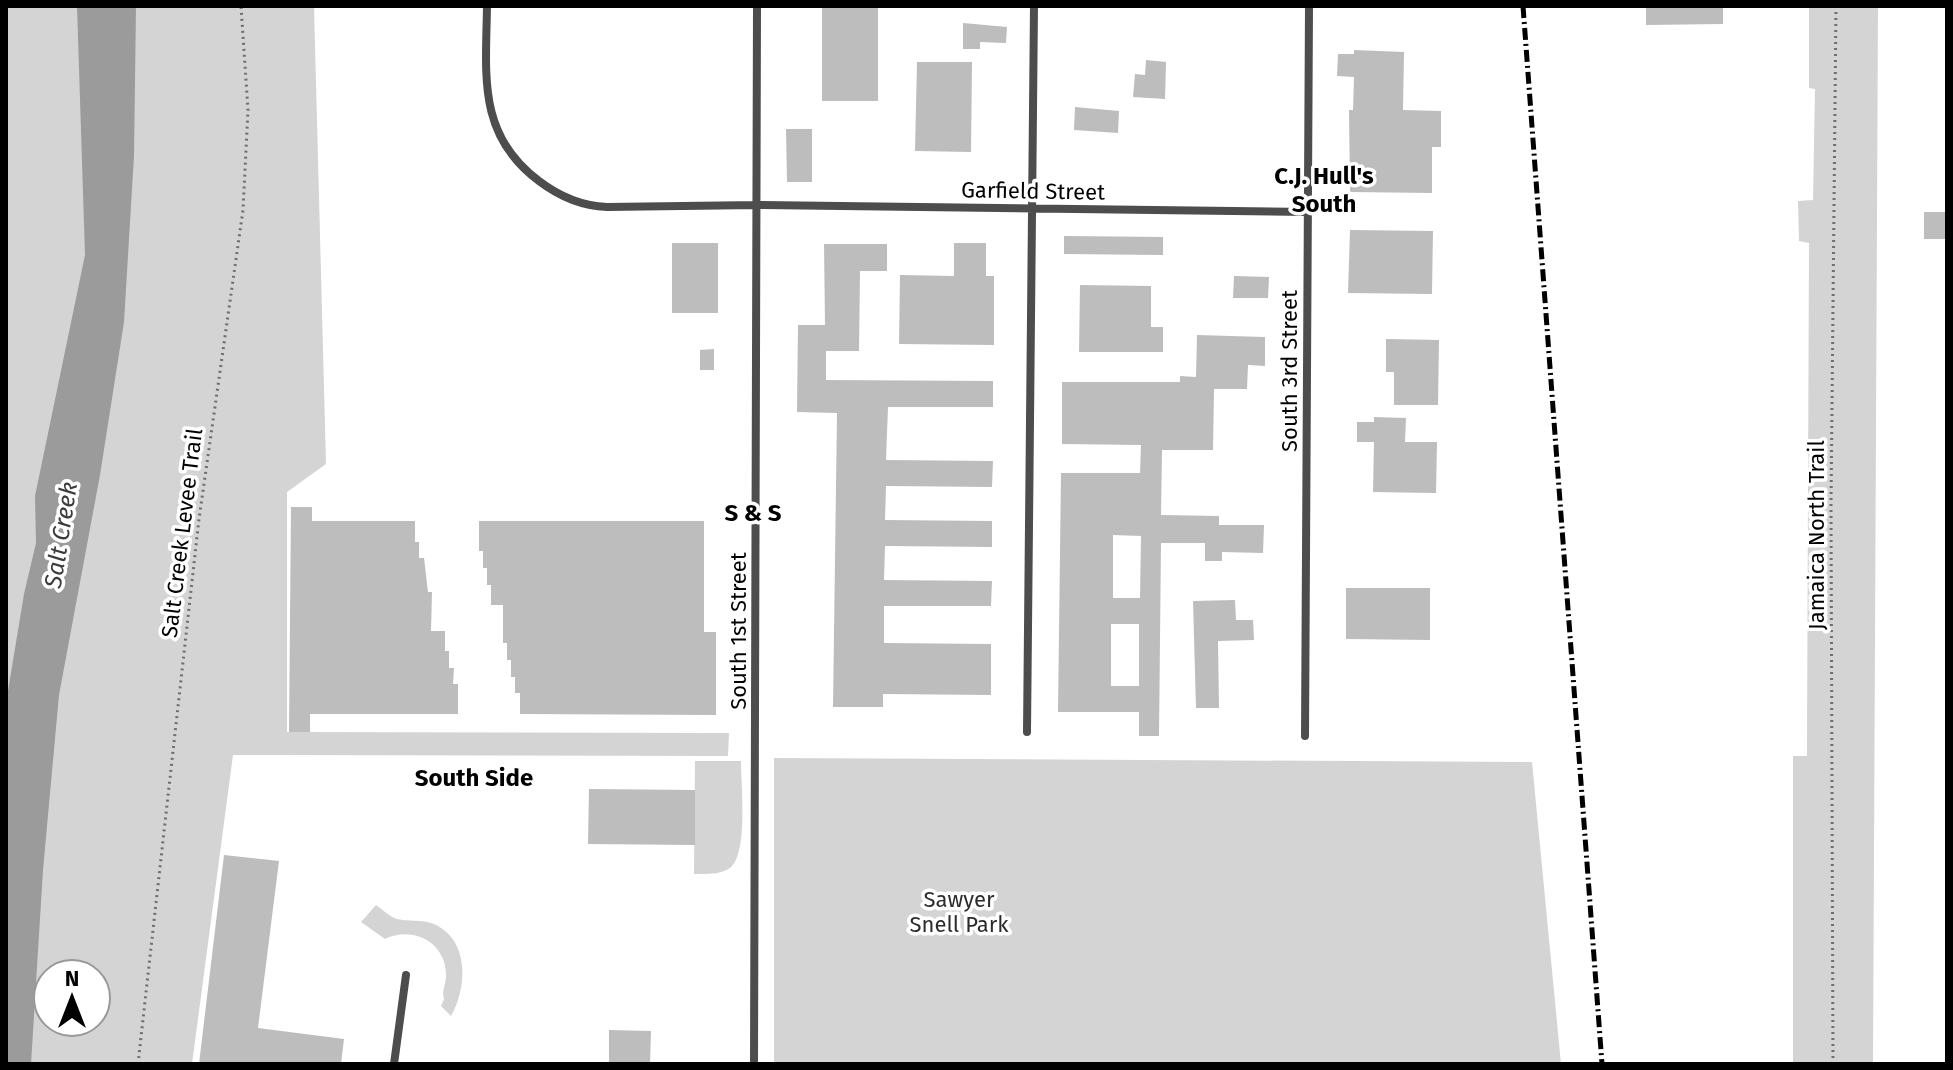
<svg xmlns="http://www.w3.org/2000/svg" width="1953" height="1070" font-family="'Fira Sans',sans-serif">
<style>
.green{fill:#d4d4d4;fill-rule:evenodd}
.water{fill:#9b9b9b}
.building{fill:#bdbdbd;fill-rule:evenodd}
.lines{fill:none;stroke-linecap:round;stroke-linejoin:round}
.path{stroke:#6f6f6f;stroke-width:3;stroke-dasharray:2 4;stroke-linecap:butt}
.street{stroke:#4d4d4d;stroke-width:8}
.rail{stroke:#000;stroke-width:5;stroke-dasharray:12 4 2 4;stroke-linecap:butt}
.labels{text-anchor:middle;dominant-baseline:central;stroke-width:7;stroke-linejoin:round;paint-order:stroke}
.street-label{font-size:22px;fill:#000;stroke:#fff}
.park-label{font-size:22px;fill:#2b2b2b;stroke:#fff}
.neighbourhood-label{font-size:24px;font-weight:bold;fill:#000;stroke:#fff}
.water-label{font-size:24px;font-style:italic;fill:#3c3c3c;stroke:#fff}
</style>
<rect width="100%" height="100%" fill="#fff"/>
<path class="green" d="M 6,6 L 314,6 L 326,464 L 287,492 L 287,732 L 729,733 L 728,756 L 233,755 L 192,1064 L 6,1064 ZM 48,974 L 96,974 L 96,1022 L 48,1022 Z
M 1809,6 L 1878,6 L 1873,1064 L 1793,1064 L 1793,756 L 1807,756 L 1807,742 L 1809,243 L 1799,241 L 1798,201 L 1813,200 L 1815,89 L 1809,88 Z
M 774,758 L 1532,762 L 1561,1064 L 774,1064 Z
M 695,761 L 741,761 C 741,786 748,851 731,867 C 722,875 705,874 694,874 Z
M 376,905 C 382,909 390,917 397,919 C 409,922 421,919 434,924 C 470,940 467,988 451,1016 L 441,1006 L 444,999 C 441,990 447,983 446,974 C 445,941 412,926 385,939 L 361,922 Z"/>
<path class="water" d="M 77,6 L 136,6 L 134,156 L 124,322 L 100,475 L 59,695 L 43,870 L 31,1064 L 6,1064 L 6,703 L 24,594 L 36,543 L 35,496 L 85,255 Z"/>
<path class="building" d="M 822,6 L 878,6 L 878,101 L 822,101 Z
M 1646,6 L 1723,6 L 1723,24 L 1646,25 Z
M 963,23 L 1007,27 L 1006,43 L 980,42 L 980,49 L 963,49 Z
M 1354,50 L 1404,52 L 1403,110 L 1441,111 L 1441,147 L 1432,147 L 1432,193 L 1350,192 L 1349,110 L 1353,110 L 1354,77 L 1337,76 L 1338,54 L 1354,54 Z
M 1146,60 L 1166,62 L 1165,99 L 1133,97 L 1135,74 L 1145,75 Z
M 917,62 L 972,62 L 971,152 L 915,151 Z
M 1075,107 L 1119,111 L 1118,133 L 1074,130 Z
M 786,129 L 812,129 L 812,182 L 787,182 Z
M 1924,212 L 1947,212 L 1947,239 L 1924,239 Z
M 1350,230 L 1433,231 L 1432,294 L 1348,293 Z
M 1064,236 L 1163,237 L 1163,255 L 1064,254 Z
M 672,243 L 718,243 L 718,313 L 672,313 Z
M 954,243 L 986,243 L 986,276 L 994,276 L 994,345 L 899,344 L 900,275 L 954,276 Z
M 824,244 L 887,244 L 887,271 L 860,271 L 859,351 L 826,351 L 826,380 L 993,381 L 993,407 L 888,407 L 886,460 L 993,461 L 992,487 L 886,486 L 885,520 L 992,521 L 992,547 L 885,546 L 884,580 L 992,581 L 991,606 L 884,606 L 884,643 L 991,644 L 991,695 L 883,694 L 883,707 L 833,707 L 837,413 L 797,412 L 798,325 L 825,325 Z
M 1234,276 L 1269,277 L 1268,298 L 1233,298 Z
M 1080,285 L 1151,286 L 1151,327 L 1163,327 L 1163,352 L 1079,352 Z
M 1197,335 L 1265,337 L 1265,366 L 1248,365 L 1247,389 L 1214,389 L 1213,450 L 1162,450 L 1161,515 L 1219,516 L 1219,525 L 1264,525 L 1263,553 L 1222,552 L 1222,561 L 1205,561 L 1205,543 L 1161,543 L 1159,736 L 1139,736 L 1139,712 L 1058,712 L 1061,473 L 1140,473 L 1141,445 L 1062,444 L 1062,382 L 1180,382 L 1180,376 L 1196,377 ZM 1113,535 L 1141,536 L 1140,598 L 1113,598 ZM 1111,624 L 1139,624 L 1139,686 L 1111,686 Z
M 1386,339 L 1439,340 L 1438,405 L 1394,405 L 1394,372 L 1386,372 Z
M 714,349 L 714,370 L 700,370 L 700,350 Z
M 1374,417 L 1406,418 L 1405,442 L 1437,442 L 1436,493 L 1373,492 L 1374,442 L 1357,442 L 1357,422 L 1374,422 Z
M 291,507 L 312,507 L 312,521 L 415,521 L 415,542 L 419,542 L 419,558 L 424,558 L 428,592 L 432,592 L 431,631 L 445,631 L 445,651 L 449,651 L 449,668 L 454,668 L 453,684 L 458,684 L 458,714 L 310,714 L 310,732 L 289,732 Z
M 479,521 L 704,521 L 704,632 L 716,632 L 716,715 L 520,714 L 520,693 L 515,693 L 515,677 L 511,677 L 511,660 L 507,660 L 507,643 L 503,643 L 503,605 L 491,605 L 491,585 L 487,585 L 487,568 L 483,568 L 483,551 L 479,551 Z
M 1346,588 L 1430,588 L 1430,640 L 1346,639 Z
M 1235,600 L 1236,620 L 1253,620 L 1254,640 L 1218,641 L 1219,708 L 1196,708 L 1193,601 Z
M 589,789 L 695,790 L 695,845 L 588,844 Z
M 224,855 L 279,861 L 258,1028 L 344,1039 L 341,1064 L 199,1064 Z
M 609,1030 L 651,1031 L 650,1064 L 609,1064 Z"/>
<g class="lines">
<path class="path" d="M 138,1064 L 199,519 L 243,210 L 248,110 L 241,6
M 1833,1064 L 1831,506 L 1836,6"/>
<path class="street" d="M 487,6 C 486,75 477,135 539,181 C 560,197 581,206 607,207 L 758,205 L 1308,212
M 1027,732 L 1034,6
M 1305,736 L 1309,6
M 394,1064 L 406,975
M 754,1064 L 757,6"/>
<path class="rail" d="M 1523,6 L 1602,1064"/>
</g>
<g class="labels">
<g class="street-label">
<text transform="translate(1033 191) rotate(1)">Garfield Street</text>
<text transform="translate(1289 371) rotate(-90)">South 3rd Street</text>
<text transform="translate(182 533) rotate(-83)">Salt Creek Levee Trail</text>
<text transform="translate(1816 535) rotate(-90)">Jamaica North Trail</text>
<text transform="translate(738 631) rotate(-90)">South 1st Street</text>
</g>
<g class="park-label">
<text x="959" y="899">Sawyer<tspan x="959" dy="25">Snell Park</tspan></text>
</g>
<g class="neighbourhood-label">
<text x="1324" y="176">C.J. Hull's<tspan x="1324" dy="28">South</tspan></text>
<text x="753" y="513">S &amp; S</text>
<text x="474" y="778">South Side</text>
</g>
<g class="water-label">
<text transform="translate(61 535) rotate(-81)">Salt Creek</text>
</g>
</g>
<rect width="1953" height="1070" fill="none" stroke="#000000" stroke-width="16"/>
<g transform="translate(72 998)"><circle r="38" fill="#ffffff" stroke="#999999" stroke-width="2"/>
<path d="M0-6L14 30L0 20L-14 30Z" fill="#000000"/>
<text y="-12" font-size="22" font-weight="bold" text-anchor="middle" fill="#000000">N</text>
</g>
</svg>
